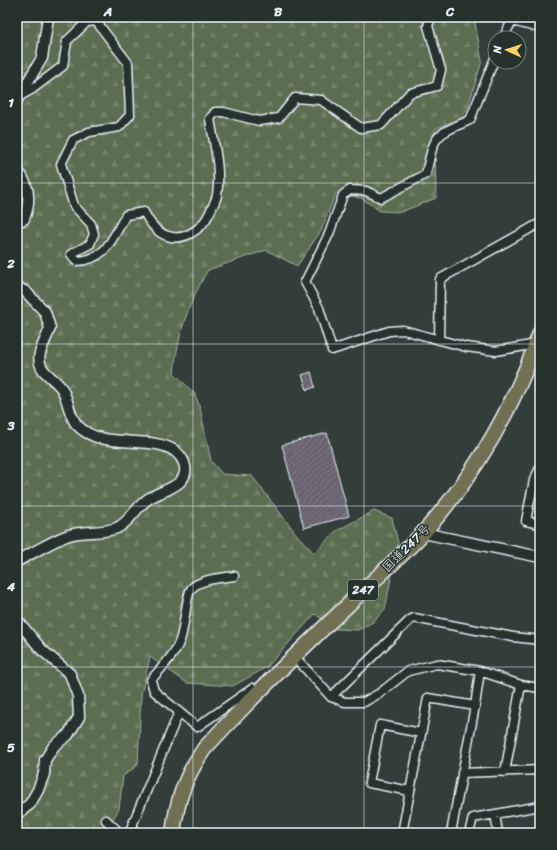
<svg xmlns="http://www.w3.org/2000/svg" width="557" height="850" font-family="Sriracha,'Klee One',sans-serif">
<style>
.forest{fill:url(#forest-firs);stroke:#a2b0a4}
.building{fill:url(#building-hatch);stroke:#e8f1f8}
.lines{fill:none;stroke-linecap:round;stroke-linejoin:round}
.minor-casing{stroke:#e8f1f8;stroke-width:11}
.tertiary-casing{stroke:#e8f1f8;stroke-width:13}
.trunk-casing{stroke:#e8f1f8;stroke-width:17}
.minor{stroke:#26332d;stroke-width:8}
.tertiary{stroke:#26332d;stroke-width:10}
.trunk{stroke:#716f52;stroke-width:14}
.grid{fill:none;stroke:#e8f1f8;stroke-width:1;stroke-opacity:0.55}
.labels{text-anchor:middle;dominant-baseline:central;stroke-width:3;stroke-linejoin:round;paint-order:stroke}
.shield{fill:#26332d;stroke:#aeb8bb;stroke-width:1}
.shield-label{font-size:12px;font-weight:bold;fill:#e8f1f8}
.street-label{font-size:13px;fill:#e8f1f8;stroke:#26332d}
.neatline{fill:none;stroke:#e8f1f8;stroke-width:1.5}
.grid-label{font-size:13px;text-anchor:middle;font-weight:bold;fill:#e8f1f8}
</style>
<defs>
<pattern id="forest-firs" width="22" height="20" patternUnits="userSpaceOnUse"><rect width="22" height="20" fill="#5c6e51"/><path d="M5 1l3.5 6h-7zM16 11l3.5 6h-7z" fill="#73836b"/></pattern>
<pattern id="building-hatch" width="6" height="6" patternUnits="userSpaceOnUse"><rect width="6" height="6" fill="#69646f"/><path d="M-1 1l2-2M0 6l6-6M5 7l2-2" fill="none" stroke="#7e7b84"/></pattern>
</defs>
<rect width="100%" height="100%" fill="#333d3a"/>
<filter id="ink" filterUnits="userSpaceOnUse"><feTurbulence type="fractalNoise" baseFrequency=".025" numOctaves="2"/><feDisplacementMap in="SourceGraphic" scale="8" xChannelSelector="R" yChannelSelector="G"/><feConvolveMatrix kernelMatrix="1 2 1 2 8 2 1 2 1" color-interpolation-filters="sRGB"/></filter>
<g filter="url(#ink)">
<path class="forest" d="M 17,17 L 474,17 L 482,61 L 468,107 L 462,118 L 435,129 L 436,198 L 401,212 L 380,211 L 361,198 L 336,193 L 321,231 L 297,266 L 266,250 L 208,270 C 188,304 178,334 174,373 L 195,394 L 200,408 L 211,461 L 222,474 L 252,476 L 297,535 L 314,553 L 336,531 L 374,511 L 392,518 L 398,543 L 385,609 L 373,622 L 358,630 L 336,629 L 315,614 L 267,667 L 233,686 L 187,683 L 150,657 L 141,695 L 138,765 L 123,776 L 119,809 L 105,833 L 17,833 Z"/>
<path class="building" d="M 311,372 L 315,387 L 307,390 L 302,375 Z
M 327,433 L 349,516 L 304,528 L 282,445 Z"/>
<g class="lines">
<g class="minor-casing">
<path id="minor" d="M 503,38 L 512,21 L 540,28
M 495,58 L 470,120 C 433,136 435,134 426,174 L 381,198 L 366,191 L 350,190 L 343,195 L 329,234 L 305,282 L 319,308 L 332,350 L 389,331 L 403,330 L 466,347 L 496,351 L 537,344
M 18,97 L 31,90 L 63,66 L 67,41 L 87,22 L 96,21 L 128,63 L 130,115 L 119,127 L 89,132 L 73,140 L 61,164 L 74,206 L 91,224 L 94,234 L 90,244 L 71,254 L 76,261 C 106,261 113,237 126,215 L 144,212 C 148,220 153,228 161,233 C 181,245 202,230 210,212 C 212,207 216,201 217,195 C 221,171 214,143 210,119 L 215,112 L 223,112 L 259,121 L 279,118 L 295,98 L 321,100 L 361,128 L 381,125 L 410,93 L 437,86 L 441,70 L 428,26 L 431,17
M 439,340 L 440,279 L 540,223
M 540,468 L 534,480 L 526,521 L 540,524
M 234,576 C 222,578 199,579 191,589 C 187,593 184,628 181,637 C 177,653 161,668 151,680 L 154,691 L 197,727 L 253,688 L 259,693
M 295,657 L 331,697 L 345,702 L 364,702 L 380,693 L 408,671 L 437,664 L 480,671 L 521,685 L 540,688
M 331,697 L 410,620 L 414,618 L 513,637 L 540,640
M 505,772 L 521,685
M 462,773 L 540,770
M 410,791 L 369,783 L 380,725 L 421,733
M 495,814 L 498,833
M 106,820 L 120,833
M 129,833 L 179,712
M 402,833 L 428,698 L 475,706
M 451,833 L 475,706 L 480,671
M 469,833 L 473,818 L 540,806"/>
</g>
<g class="tertiary-casing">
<path id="tertiary" d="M 17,100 L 42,58 L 48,17
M 17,170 C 30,185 31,201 24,219 L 17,222
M 17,287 L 26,292 L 45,312 L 50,328 C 44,346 31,359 47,374 C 51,378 58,383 62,389 C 68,399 69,416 77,425 C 101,451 150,434 175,451 C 180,455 182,458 184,463 C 192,486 161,490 148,499 C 136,507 130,522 117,528 C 102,534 84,530 69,535 C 51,541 34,553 17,561
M 423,533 L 540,557
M 17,620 L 42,650 L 70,674 L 78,696 L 79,717 L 68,735 L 54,746 L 45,760 L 44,774 L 38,790 L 30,804 L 17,814"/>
</g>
<g class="trunk-casing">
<path id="trunk" d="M 173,833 C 177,800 185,777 204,749 C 250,699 299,651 349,604 C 373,580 400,558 423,533 C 476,475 514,406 540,333"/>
</g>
<use href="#minor" class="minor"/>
<use href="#tertiary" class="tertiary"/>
<use href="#trunk" class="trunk"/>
</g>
</g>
<path class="grid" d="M 193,17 L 193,833M 364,17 L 364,833M 17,183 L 540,183M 17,344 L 540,344M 17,506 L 540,506M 17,667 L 540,667"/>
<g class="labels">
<rect class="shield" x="348" y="580" width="30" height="20" rx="3"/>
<g class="shield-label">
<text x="363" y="590">247</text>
</g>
<g class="street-label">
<text transform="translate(406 548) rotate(-45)">国道247号</text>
</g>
</g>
<rect width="557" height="850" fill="none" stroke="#26332d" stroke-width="44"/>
<g transform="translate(507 50) rotate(273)"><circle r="19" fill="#26332d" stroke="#747f7e"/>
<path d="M0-3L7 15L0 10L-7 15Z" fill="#ffd166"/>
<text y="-6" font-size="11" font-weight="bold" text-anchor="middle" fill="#e8f1f8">N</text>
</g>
<rect x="22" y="22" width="513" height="806" class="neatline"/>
<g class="grid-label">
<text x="108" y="16">A</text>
<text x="278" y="16">B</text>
<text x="450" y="16">C</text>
<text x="11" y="107">1</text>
<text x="11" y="268">2</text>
<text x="11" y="430">3</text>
<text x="11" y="591">4</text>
<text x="11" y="752">5</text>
</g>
</svg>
